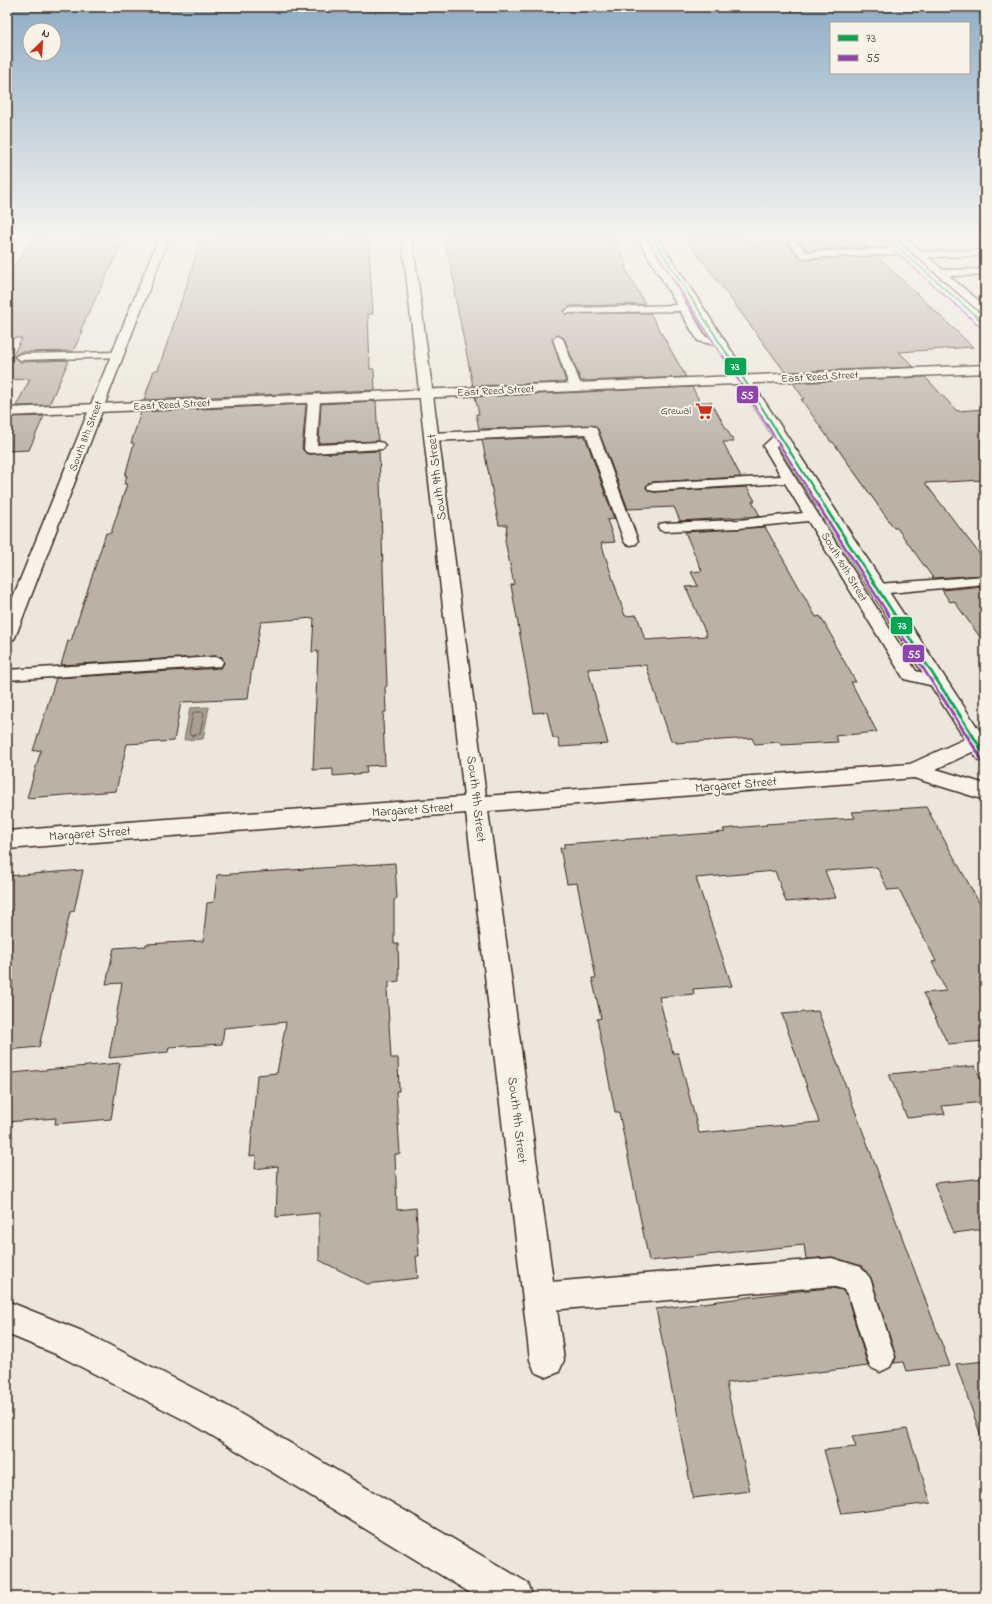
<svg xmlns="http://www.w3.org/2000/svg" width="992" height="1604" font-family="'Indie Flower',sans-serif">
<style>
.water{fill:#a89f93;stroke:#7c7064}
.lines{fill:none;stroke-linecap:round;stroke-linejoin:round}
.shore{stroke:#67594d;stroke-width:1}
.building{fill:#bab2a7;stroke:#3b2a1e}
.service-casing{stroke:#3b2a1e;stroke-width:3}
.minor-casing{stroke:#3b2a1e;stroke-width:3}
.tertiary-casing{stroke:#3b2a1e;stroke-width:3}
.secondary-casing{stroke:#3b2a1e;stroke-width:3}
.motorway-casing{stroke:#3b2a1e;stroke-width:3}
.service{fill:#f7f3e8;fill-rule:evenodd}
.minor{fill:#f7f3e8;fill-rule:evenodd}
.tertiary{fill:#f7f3e8;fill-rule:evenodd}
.secondary{fill:#f7f3e8;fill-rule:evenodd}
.motorway{fill:#f7f3e8;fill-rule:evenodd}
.bus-1-far3-casing{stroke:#f7f3e8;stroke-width:3}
.bus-1-far2-casing{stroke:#f7f3e8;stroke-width:4}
.bus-1-far1-casing{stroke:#f7f3e8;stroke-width:5}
.bus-1-casing{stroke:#f7f3e8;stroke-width:6}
.bus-2-far3-casing{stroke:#f7f3e8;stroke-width:3}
.bus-2-far2-casing{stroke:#f7f3e8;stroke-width:4}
.bus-2-far1-casing{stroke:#f7f3e8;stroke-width:5}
.bus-2-casing{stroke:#f7f3e8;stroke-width:6}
.bus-1-far3{stroke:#00a651;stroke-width:1.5}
.bus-1-far2{stroke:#00a651;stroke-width:2}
.bus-1-far1{stroke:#00a651;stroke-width:2.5}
.bus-1{stroke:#00a651;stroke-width:3}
.bus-2-far3{stroke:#8e44ad;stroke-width:1.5}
.bus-2-far2{stroke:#8e44ad;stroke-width:2}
.bus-2-far1{stroke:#8e44ad;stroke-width:2.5}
.bus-2{stroke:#8e44ad;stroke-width:3}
.labels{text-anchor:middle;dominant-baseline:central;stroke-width:4;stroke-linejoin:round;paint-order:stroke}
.far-street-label{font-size:11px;fill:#3b2a1e;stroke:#f7f3e8}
.far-poi-label{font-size:11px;fill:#3b2a1e;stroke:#f7f3e8;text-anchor:end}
.street-label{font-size:13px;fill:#3b2a1e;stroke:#f7f3e8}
.line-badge{stroke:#f7f3e8;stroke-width:1.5}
.badge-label{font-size:11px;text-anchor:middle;font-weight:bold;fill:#fff}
</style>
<rect width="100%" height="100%" fill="#ece7dc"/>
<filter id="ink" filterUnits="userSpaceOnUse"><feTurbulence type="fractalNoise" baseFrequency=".025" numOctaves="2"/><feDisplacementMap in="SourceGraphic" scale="8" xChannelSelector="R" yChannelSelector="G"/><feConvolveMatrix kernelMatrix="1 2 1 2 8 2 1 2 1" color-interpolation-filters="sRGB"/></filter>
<g filter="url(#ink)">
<path class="water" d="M 209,707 L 203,739 L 184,740 L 190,708 Z"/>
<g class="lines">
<path class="shore" d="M 195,712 L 202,712 L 204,714 L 200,734 L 191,736 L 189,733 L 193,713 Z"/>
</g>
<path class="building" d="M 33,237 L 125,237 L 80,331 L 83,331 L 73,351 L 20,352 L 14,356 L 20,362 L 69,360 L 49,405 L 16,406 L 30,379 L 7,380 L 7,366 L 22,338 L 7,338 L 7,277 Z
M 208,237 L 368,237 L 373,314 L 368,314 L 370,369 L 374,369 L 375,390 L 144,400 L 154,370 L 158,370 L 188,282 L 200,240 L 207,239 Z
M 444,237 L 528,237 L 529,240 L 612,237 L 628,266 L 624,266 L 645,304 L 570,306 L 564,311 L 565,314 L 650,313 L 686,377 L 581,381 L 564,338 L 557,335 L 552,339 L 566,382 L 473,386 L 454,291 L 456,290 Z
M 685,237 L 745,237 L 750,243 L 789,241 L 788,244 L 800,258 L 804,260 L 877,256 L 973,347 L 899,352 L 914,367 L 785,372 Z
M 858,239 L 868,248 L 807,250 L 798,241 Z
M 925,377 L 957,411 L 985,409 L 985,480 L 925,483 L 985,561 L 985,575 L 933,578 L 897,528 L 894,528 L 833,442 L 831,442 L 801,399 L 804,399 L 793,383 Z
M 692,387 L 700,402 L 711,402 L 734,442 L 723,442 L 741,477 L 654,482 L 648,483 L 646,488 L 649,491 L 654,492 L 747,487 L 755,501 L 752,501 L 760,516 L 680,521 L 674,507 L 628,509 L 598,429 L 595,426 L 479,429 L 476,414 L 479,414 L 475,397 Z
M 376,401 L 378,441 L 319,443 L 321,404 Z
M 306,404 L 302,449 L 306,453 L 310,454 L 379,451 L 387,686 L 385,687 L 386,712 L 384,712 L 383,721 L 385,765 L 366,766 L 367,773 L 333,776 L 333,769 L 313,770 L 318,651 L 312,652 L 314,618 L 261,622 L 251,674 L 248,699 L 181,702 L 174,741 L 127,744 L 116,791 L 27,798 L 41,750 L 33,751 L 56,678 L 221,668 L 224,663 L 222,657 L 215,656 L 61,665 L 68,641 L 71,641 L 106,533 L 111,533 L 127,484 L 124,484 L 127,476 L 125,476 L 134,443 L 131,443 L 141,412 Z
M 44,416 L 29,450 L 7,451 L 7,424 L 11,417 Z
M 585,436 L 614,519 L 607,520 L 615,542 L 601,543 L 625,616 L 637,615 L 645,640 L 707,636 L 686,587 L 698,586 L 691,572 L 702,571 L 685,532 L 765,527 L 816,617 L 820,616 L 835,642 L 833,642 L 856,682 L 851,682 L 877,732 L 835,736 L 838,742 L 781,745 L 779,742 L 755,744 L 752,738 L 676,743 L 676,741 L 671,741 L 646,665 L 588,669 L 608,744 L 560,747 L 558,738 L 553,738 L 547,712 L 534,713 L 511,585 L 514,584 L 505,541 L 507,525 L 499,525 L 482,440 Z
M 985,586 L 985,644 L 954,601 L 950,602 L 942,590 Z
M 926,807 L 985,913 L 985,1041 L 948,1044 L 923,993 L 946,991 L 932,962 L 936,961 L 899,889 L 888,890 L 877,867 L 825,871 L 836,898 L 786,902 L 775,871 L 696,878 L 732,986 L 693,989 L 694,994 L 659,997 L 673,1053 L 678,1053 L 699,1133 L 819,1122 L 782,1014 L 818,1011 L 950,1366 L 906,1371 L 903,1362 L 894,1363 L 896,1357 L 871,1278 L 861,1266 L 832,1257 L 806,1259 L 804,1245 L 649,1261 L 619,1112 L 615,1112 L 597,1019 L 601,1018 L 592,978 L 596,978 L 577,883 L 567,884 L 560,848 L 564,848 L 564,844 L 725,832 L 723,829 L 767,825 L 766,824 L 855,818 L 852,812 Z
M 395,863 L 397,898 L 394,900 L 394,944 L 398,944 L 399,981 L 389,982 L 389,988 L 387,988 L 391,1058 L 398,1058 L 399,1091 L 396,1091 L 400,1154 L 395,1154 L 397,1210 L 416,1208 L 419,1256 L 416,1256 L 418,1278 L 367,1284 L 319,1260 L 319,1213 L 276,1217 L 278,1166 L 255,1169 L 256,1155 L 250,1156 L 257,1075 L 277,1073 L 286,1022 L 224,1028 L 222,1044 L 169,1047 L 168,1052 L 109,1058 L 122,983 L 106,984 L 114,948 L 146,946 L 146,944 L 203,941 L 207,903 L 214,902 L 217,875 Z
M 83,870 L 74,911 L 70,912 L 39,1047 L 7,1050 L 7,876 Z
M 120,1063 L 111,1119 L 55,1124 L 56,1118 L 7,1122 L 7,1091 L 12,1073 Z
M 975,1066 L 985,1088 L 985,1102 L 942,1106 L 945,1114 L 907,1118 L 889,1074 Z
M 985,1178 L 985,1229 L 954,1233 L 934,1183 Z
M 832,1288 L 842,1290 L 847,1296 L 868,1366 L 726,1383 L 750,1491 L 693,1498 L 656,1309 L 797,1291 Z
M 985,1361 L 985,1435 L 981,1436 L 956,1364 Z
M 907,1429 L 931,1503 L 842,1514 L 824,1450 L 856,1447 L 852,1436 Z"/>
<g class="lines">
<g class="service-casing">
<path id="service" d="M 637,237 L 646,237 L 706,337 L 724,341 L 725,343 L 724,345 L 720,346 L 698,341 L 680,311 L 566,313 L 565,311 L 570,308 L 677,305 Z
M 895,237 L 905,237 L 922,252 L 985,250 L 985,256 L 928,257 L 943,270 L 985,269 L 985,275 L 949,276 L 985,306 L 985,314 L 981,313 Z
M 793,240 L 796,241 L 806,252 L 901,248 L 905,251 L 901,254 L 804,258 L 801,257 L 789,243 Z
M 558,336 L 563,339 L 582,388 L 580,390 L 572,390 L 570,388 L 553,339 Z
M 117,352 L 121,353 L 122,355 L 121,357 L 20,360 L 15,357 L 20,354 Z
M 314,396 L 318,397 L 320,399 L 317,445 L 379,442 L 383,443 L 385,446 L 383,449 L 310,453 L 306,452 L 304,449 L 308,399 L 310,397 Z
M 591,426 L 595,427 L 597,430 L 638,541 L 636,544 L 631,545 L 626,544 L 624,541 L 586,434 L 432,441 L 428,440 L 426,437 L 428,434 L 432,433 Z
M 780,433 L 784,434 L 786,437 L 776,447 L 916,671 L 944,678 L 946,682 L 944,686 L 938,687 L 904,679 L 808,521 L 739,528 L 665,531 L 660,530 L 658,527 L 660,524 L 665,523 L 739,520 L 803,513 L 785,483 L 654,491 L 649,490 L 647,487 L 649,484 L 654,483 L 781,476 L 763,446 L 776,434 Z
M 985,576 L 985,584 L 878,594 L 873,592 L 870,589 L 873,586 L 878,584 Z
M 215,657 L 221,658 L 223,662 L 221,666 L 7,680 L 7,670 Z
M 832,1258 L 861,1267 L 870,1278 L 895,1357 L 890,1367 L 880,1372 L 870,1367 L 848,1295 L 843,1289 L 832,1286 L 539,1311 L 529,1307 L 525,1297 L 529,1287 L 539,1283 Z"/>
</g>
<g class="minor-casing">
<path id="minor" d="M 159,237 L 169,237 L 16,635 L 14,639 L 7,641 L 7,612 Z
M 402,237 L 412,237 L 486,796 L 910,764 L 969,737 L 976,735 L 983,737 L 985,740 L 983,747 L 936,769 L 985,784 L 985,800 L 914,778 L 488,811 L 564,1360 L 559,1372 L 547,1377 L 535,1372 L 530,1360 L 466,813 L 7,849 L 7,831 L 464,797 Z"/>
</g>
<g class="tertiary-casing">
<path id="tertiary" d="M 985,365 L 985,373 L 7,416 L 7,408 Z"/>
</g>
<g class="secondary-casing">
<path id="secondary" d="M 647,237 L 657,237 L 985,739 L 985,762 L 978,760 Z
M 881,237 L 892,237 L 985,318 L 985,328 L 981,327 Z"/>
</g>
<g class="motorway-casing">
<path id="motorway" d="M 7,1301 L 82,1331 L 222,1403 L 528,1583 L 533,1597 L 477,1597 L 198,1427 L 58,1355 L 7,1334 Z"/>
</g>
<use href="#service" class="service"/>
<use href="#minor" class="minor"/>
<use href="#tertiary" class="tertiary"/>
<use href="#secondary" class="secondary"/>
<use href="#motorway" class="motorway"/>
<g class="bus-1-far3-casing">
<path id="bus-1-far3" d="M 652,237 L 729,357
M 886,237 L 985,324"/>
</g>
<g class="bus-1-far2-casing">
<path id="bus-1-far2" d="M 729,356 L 826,508"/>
</g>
<g class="bus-1-far1-casing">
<path id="bus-1-far1" d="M 825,507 L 947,696"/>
</g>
<g class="bus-1-casing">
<path id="bus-1" d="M 947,695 L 985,755"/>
</g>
<g class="bus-2-far3-casing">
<path id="bus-2-far3" d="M 648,240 L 723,357
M 883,241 L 982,328"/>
</g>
<g class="bus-2-far2-casing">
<path id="bus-2-far2" d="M 723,356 L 820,508"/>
</g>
<g class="bus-2-far1-casing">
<path id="bus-2-far1" d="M 819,507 L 941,696"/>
</g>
<g class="bus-2-casing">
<path id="bus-2" d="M 941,695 L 981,758"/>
</g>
<use href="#bus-1-far3" class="bus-1-far3"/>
<use href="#bus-1-far2" class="bus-1-far2"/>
<use href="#bus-1-far1" class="bus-1-far1"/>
<use href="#bus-1" class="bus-1"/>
<use href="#bus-2-far3" class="bus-2-far3"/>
<use href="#bus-2-far2" class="bus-2-far2"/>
<use href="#bus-2-far1" class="bus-2-far1"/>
<use href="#bus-2" class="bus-2"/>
</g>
</g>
<linearGradient id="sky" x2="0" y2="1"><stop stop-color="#8eacc6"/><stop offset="0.51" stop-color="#f6f4ef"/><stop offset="1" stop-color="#f6f4ef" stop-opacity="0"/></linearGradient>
<rect width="992" height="462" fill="url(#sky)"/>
<defs>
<g id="supermarket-bare" transform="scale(1.38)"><path d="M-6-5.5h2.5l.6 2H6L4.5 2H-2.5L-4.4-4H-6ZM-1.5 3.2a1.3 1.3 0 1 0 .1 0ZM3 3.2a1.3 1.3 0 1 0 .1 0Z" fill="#c8321e" stroke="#f7f3e8" stroke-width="2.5" paint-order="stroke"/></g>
</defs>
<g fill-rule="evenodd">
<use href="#supermarket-bare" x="704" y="411"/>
</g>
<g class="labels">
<g class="far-street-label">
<text transform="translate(820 377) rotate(-3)">East Reed Street</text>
<text transform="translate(496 391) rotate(-3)">East Reed Street</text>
<text transform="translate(172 405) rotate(-3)">East Reed Street</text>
<text transform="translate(86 436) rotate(-69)">South 8th Street</text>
<text transform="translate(844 567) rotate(59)">South 10th Street</text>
</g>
<g class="far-poi-label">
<text x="691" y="411">Grewal</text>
</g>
<g class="street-label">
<text transform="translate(437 477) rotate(-97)">South 9th Street</text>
<text transform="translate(736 785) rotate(-5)">Margaret Street</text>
<text transform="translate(476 799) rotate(83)">South 9th Street</text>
<text transform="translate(413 810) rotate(-4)">Margaret Street</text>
<text transform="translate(90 834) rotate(-4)">Margaret Street</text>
<text transform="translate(517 1120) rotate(83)">South 9th Street</text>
</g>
</g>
<g class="line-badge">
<rect x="724" y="357" width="23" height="19" rx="4" fill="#00a651"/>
<rect x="736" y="385" width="23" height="19" rx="4" fill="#8e44ad"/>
<rect x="890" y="616" width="23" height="19" rx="4" fill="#00a651"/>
<rect x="902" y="644" width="23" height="19" rx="4" fill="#8e44ad"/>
</g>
<g class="badge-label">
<text x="735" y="370">73</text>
<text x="747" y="399">55</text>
<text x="902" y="629">73</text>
<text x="914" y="658">55</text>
</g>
<rect width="992" height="1604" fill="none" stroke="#f7f3e8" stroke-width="24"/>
<rect x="12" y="12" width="968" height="1580" fill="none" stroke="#3b2a1e" stroke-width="1.5" filter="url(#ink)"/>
<rect x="830" y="22" width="140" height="52" fill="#f7f3e8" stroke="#aca397"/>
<rect x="838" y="35" width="20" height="6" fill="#00a651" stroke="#aca397"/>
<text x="866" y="42" font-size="12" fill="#3b2a1e">73</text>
<rect x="838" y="55" width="20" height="6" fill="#8e44ad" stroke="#aca397"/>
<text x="866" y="62" font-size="12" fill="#3b2a1e">55</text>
<g transform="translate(42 42) rotate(25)"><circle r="19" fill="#f7f3e8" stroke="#aca397"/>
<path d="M0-3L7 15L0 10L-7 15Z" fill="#c8321e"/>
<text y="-6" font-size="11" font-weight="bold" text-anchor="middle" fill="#3b2a1e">N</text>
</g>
</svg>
